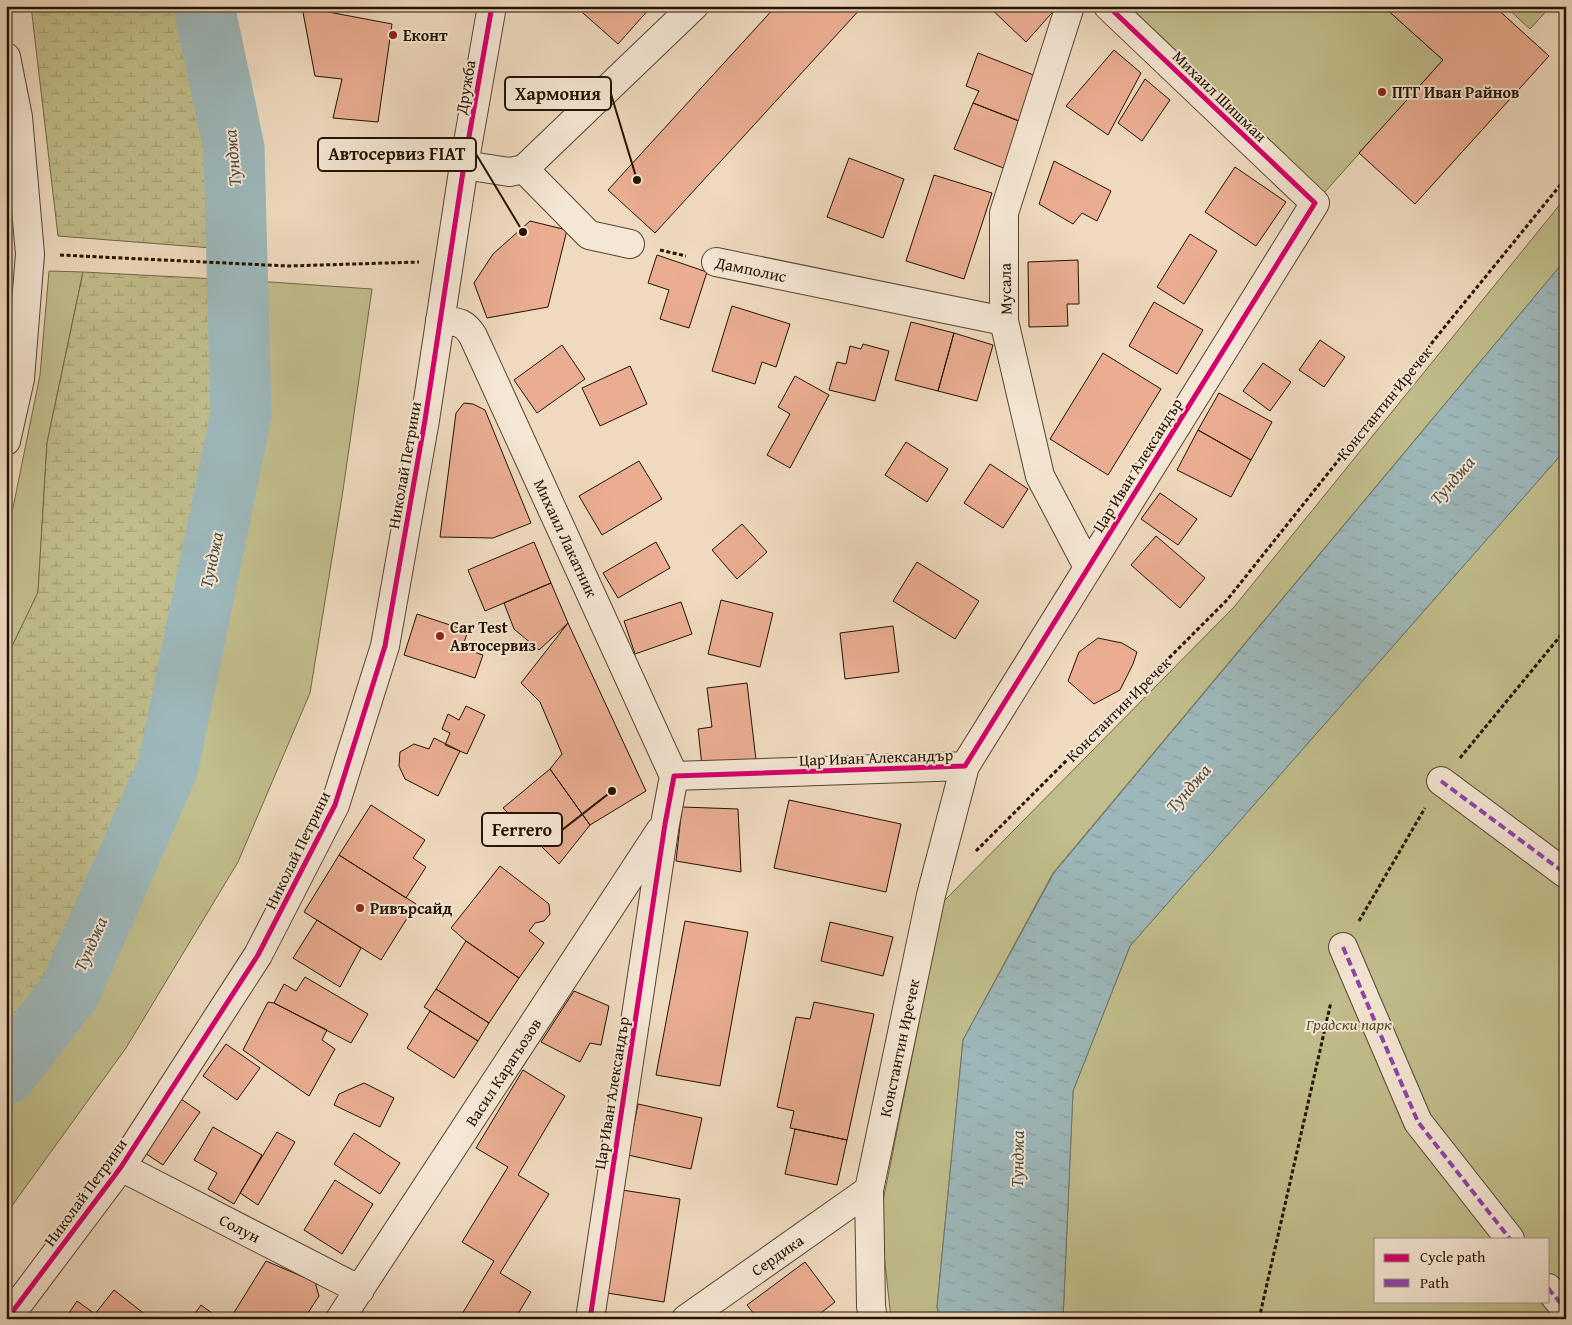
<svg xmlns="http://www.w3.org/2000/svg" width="1572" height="1325" font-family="'Gentium Book Plus',serif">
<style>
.green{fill:#c1bd8c;stroke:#726846;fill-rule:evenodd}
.wetland{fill:url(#wetland-marsh);stroke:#726846}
.water{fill:url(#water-ripples);stroke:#6c7670}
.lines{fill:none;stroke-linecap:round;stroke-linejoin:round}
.river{stroke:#9db8bb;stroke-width:61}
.building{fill:#eaad92;stroke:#231200}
.minor-casing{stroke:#564430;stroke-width:30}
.path{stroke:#231200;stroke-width:3;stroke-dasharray:4 2.5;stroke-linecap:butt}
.minor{stroke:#f5e7d5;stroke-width:28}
.quiet{stroke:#8e44ad;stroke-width:4;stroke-dasharray:8 4;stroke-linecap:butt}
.cycleway-casing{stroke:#f5e7d5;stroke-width:8}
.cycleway{stroke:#d6006c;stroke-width:5}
.poi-dot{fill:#8f2418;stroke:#f5e7d5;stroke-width:2}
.labels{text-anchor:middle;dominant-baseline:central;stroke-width:4;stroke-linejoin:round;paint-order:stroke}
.poi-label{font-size:16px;font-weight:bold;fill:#231200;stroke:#f5e7d5;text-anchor:start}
.street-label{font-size:16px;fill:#231200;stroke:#f5e7d5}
.park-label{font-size:16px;font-style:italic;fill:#5a4e31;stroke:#f5e7d5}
.water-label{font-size:18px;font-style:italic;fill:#4e4c41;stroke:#f5e7d5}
.leader{fill:none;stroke:#231200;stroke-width:2}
.callout-dot{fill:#231200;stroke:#f5e7d5;stroke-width:2}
.callout{fill:#f5e7d5;stroke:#231200;stroke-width:2}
.callout-label{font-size:18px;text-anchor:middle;font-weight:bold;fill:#231200}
</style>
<defs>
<pattern id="wetland-marsh" width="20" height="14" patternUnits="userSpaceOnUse" patternTransform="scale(1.25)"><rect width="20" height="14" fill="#c1bd8c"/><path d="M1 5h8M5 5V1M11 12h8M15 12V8" fill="none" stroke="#a6a177"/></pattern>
<pattern id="water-ripples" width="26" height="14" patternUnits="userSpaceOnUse" patternTransform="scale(1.25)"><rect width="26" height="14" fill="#9db8bb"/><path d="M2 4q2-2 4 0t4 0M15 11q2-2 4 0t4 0" fill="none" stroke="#879d9f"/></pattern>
</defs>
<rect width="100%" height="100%" fill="#efdabf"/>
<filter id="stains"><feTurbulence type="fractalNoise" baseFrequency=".004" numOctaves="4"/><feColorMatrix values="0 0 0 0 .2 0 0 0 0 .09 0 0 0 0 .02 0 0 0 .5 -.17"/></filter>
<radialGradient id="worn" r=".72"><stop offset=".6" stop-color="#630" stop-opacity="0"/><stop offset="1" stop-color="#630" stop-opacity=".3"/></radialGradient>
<path class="green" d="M 1108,6 L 1383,6 L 1443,60 L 1315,203 Z
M 1505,6 L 1551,6 L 1530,29 Z
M 1566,197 L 1566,259 L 1053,873 L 963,1040 L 937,1307 L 940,1319 L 891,1319 L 880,1216 L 943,902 L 1234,607 Z
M 49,271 L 83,272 L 47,443 L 38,593 L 6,659 L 6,542 L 40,375 Z
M 256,281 L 372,289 L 342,497 L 310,693 L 238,862 L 126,1048 L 6,1214 L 6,1100 L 87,996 L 259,423 Z
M 1566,449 L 1566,1319 L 1063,1319 L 1073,1091 L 1130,946 ZM 1376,1239 L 1548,1239 L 1548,1301 L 1376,1301 Z"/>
<path class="wetland" d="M 31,6 L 225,6 L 252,138 L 251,251 L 58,236 Z
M 83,272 L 256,281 L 259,423 L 189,764 L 87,996 L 6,1100 L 6,659 L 38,592 L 47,443 Z"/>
<path class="water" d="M 1566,259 L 1566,449 L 1130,946 L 1073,1091 L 1063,1319 L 940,1319 L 937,1307 L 963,1040 L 1054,873 Z"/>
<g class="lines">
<path class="river" d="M 6,1074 L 69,993 L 168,767 L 241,415 L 234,148 L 204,6"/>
</g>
<path class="building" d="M 575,6 L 648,6 L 650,8 L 618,44 Z
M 776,6 L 863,6 L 655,233 L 608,190 Z
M 988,6 L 1058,6 L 1026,42 Z
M 1383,6 L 1494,6 L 1549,56 L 1415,204 L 1359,153 L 1443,60 Z
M 302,7 L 392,24 L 378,122 L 333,118 L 342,79 L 315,76 Z
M 1114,50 L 1141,73 L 1108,135 L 1066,106 Z
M 978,53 L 1041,78 L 1024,123 L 973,103 L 979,91 L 966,86 Z
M 1145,79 L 1170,100 L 1142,141 L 1118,123 Z
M 973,103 L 1024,123 L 1006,169 L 954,149 Z
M 849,158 L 904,179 L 883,238 L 827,217 Z
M 1054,161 L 1111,191 L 1097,221 L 1082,213 L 1073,224 L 1039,204 Z
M 1235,167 L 1286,202 L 1256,246 L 1205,212 Z
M 934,175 L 992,193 L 964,279 L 906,261 Z
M 530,221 L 567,230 L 548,307 L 487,318 L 474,283 L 493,254 Z
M 1190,234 L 1217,251 L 1184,304 L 1157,287 Z
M 657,255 L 707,272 L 689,328 L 660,319 L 669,290 L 648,283 Z
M 1078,260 L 1079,304 L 1067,304 L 1068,326 L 1029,327 L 1028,262 Z
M 1154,302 L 1203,330 L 1177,374 L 1129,346 Z
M 732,306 L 790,324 L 776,367 L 762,362 L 755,384 L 712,371 Z
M 911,322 L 954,333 L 938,391 L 895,380 Z
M 954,333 L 993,345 L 977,401 L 938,391 Z
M 1320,340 L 1345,357 L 1324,387 L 1299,370 Z
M 863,344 L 889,351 L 875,401 L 829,390 L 837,362 L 846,364 L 850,346 L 861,349 Z
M 562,345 L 585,379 L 537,413 L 514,380 Z
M 1103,353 L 1161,389 L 1108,475 L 1050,439 Z
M 1263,363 L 1291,382 L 1270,411 L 1243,391 Z
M 630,366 L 647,404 L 600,426 L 582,388 Z
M 795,376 L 829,395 L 790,468 L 767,455 L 790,414 L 778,407 Z
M 1219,393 L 1272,422 L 1251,460 L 1198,430 Z
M 464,403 L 473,404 L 485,410 L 531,523 L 493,538 L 440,537 L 456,413 Z
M 1198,430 L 1251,460 L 1231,497 L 1177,470 Z
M 906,442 L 948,469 L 927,502 L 885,475 Z
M 639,461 L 662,499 L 602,535 L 579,496 Z
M 990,464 L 1028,489 L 1003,528 L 964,503 Z
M 1160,493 L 1197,519 L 1178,545 L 1141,519 Z
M 742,524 L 767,552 L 737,579 L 712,550 Z
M 1156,536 L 1205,578 L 1180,608 L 1131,565 Z
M 534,542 L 551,583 L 485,611 L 468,570 Z
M 656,542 L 670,568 L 618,598 L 603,573 Z
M 917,562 L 979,601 L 955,639 L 893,601 Z
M 551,583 L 568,623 L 539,650 L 514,629 L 504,603 Z
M 721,600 L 773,613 L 760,667 L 708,654 Z
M 681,602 L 692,634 L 635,654 L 624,621 Z
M 417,614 L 468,631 L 462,648 L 483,655 L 475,678 L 404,655 Z
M 568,623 L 646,791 L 590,825 L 550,769 L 562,754 L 540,702 L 521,683 Z
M 893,626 L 899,672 L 845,679 L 840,633 Z
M 1098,638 L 1122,643 L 1137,652 L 1133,664 L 1120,690 L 1094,704 L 1068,681 L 1079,652 Z
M 747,683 L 756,760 L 702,766 L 698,729 L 712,727 L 707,688 Z
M 466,706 L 485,715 L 467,754 L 445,745 L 450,733 L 442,729 L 448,714 L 459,720 Z
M 434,738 L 460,751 L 438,796 L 405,779 L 399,766 L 400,752 L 414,744 L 429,749 Z
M 550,769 L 590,825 L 559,864 L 503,808 Z
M 789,800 L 901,824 L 886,892 L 774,868 Z
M 371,805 L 425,840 L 413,858 L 426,867 L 406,898 L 339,855 Z
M 682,807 L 738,809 L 741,872 L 676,861 Z
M 339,855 L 416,904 L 381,960 L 304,912 Z
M 500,866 L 549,904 L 550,914 L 544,921 L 535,923 L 529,931 L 544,943 L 519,978 L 466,941 L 451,928 Z
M 317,920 L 361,948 L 340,987 L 293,958 Z
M 685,921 L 748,932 L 720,1086 L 656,1075 Z
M 830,922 L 893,937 L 883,976 L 821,961 Z
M 466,941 L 519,978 L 489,1023 L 436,989 Z
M 305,977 L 368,1014 L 351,1043 L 274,1003 L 284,984 L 296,991 Z
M 436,989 L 489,1023 L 478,1041 L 424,1007 Z
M 574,991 L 609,1006 L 601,1045 L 590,1043 L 580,1062 L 541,1042 Z
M 268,1002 L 274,1003 L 327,1030 L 322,1040 L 335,1049 L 309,1096 L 243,1050 Z
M 814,1002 L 874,1014 L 847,1140 L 790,1128 L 794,1111 L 777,1107 L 796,1017 L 810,1019 Z
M 430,1011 L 478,1041 L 454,1078 L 407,1048 Z
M 226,1044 L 260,1068 L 237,1100 L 203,1076 Z
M 523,1070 L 565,1096 L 518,1175 L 549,1194 L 500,1273 L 531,1292 L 515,1319 L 459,1319 L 494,1261 L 462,1242 L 508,1167 L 476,1148 Z
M 364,1083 L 394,1098 L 380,1127 L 334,1105 L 339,1094 Z
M 181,1099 L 200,1112 L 163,1165 L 145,1153 Z
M 638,1104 L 702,1118 L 691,1169 L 628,1155 Z
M 213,1127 L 262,1155 L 234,1204 L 208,1189 L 217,1173 L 194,1160 Z
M 795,1129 L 847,1140 L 837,1185 L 785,1174 Z
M 277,1132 L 295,1142 L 258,1205 L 240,1193 Z
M 354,1133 L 400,1163 L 380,1194 L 334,1164 Z
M 335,1180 L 373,1204 L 342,1254 L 304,1230 Z
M 622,1190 L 680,1199 L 664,1302 L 607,1293 Z
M 266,1261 L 315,1282 L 319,1296 L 304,1319 L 230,1319 Z
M 805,1262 L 835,1302 L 813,1319 L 758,1319 L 747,1305 Z
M 114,1290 L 151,1319 L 103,1319 L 95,1314 Z
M 77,1301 L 95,1314 L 103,1319 L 65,1319 Z
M 201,1305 L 220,1319 L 191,1319 Z"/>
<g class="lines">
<g class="minor-casing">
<path id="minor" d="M 1070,6 L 1004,213 L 1004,321 L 1040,476 L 1088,567
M 6,57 L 18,117 L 30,254 L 20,379 L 6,441
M 464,165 L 509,172 L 524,169 L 694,6
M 524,169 L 589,235 L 630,244
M 716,262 L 1004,321
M 440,320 C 457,322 464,321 473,336 L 674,776
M 1441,781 L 1566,874
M 1343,947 L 1418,1122 L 1510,1239
M 121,1167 L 360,1290
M 1548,1288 L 1566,1310
M 7,1319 L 121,1167 L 258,955 L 335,805 L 385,646 L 425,420 L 464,165 L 492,6
M 340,1319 L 660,831
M 590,1319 L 665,824 L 674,776 L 965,766 L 1315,203 L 1108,6
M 686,1319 L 869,1190
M 873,1319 L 871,1306 L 869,1190 L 931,895 L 965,766"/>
</g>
<path class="path" d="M 660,250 L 686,256
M 60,255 L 288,266 L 419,262
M 1460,758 L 1566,629
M 976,851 L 1227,600 L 1447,324 L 1566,178
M 1359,921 L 1425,808
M 1259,1319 L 1331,1002"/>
<use href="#minor" class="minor"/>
<path class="quiet" d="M 1441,781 L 1566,874
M 1343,947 L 1418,1122 L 1510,1239
M 1548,1288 L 1566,1310"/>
<g class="cycleway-casing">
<path id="cycleway" d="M 7,1319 L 121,1167 L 258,955 L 335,805 L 385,646 L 425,420 L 464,165 L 492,6
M 590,1319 L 665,824 L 674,776 L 965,766 L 1315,203 L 1108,6"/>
</g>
<use href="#cycleway" class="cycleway"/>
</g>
<g class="poi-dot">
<circle cx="393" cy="35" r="5"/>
<circle cx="1382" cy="92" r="5"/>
<circle cx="440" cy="636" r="5"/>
<circle cx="360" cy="908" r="5"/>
</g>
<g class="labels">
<g class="poi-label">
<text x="403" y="35">Еконт</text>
<text x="1392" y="92">ПТГ Иван Райнов</text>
<text x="450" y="627">Car Test<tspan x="450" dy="18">Автосервиз</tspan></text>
<text x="370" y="908">Ривърсайд</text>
</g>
<g class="street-label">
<text transform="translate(465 87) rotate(-80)">Дружба</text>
<text transform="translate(1220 96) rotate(44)">Михаил Шишман</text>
<text transform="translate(751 269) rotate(12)">Дамполис</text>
<text transform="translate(1005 289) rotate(-91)">Мусала</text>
<text transform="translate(1384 403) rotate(-51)">Константин Иречек</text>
<text transform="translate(404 465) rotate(-80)">Николай Петрини</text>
<text transform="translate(1137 465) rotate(-58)">Цар Иван Александър</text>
<text transform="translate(566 538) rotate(65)">Михаил Лакатник</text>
<text transform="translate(1118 709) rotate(-45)">Константин Иречек</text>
<text transform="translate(876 757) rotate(-2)">Цар Иван Александър</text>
<text transform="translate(297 850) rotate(-64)">Николай Петрини</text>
<text transform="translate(899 1048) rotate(-78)">Константин Иречек</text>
<text transform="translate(503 1072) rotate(-57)">Васил Карагьозов</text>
<text transform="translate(611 1093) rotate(-81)">Цар Иван Александър</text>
<text transform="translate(85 1192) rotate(-54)">Николай Петрини</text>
<text transform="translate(240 1228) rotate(27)">Солун</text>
<text transform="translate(777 1255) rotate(-35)">Сердика</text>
</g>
<g class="park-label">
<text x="1349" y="1024">Градски парк</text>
</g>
<g class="water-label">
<text transform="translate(232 158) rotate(-95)">Тунджа</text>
<text transform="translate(1452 480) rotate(-49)">Тунджа</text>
<text transform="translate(211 560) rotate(-78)">Тунджа</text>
<text transform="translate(1188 788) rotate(-49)">Тунджа</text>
<text transform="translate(90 944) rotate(-66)">Тунджа</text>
<text transform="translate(1017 1159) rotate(-89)">Тунджа</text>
</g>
</g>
<path class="leader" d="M637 180L611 94M523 232L476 154M612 791L562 830"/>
<g class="callout-dot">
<circle cx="637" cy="180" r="5"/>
<circle cx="523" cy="232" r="5"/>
<circle cx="612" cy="791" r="5"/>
</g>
<g class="callout">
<rect x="505" y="77" width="106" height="33" rx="5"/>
<rect x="318" y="138" width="158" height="33" rx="5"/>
<rect x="482" y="813" width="80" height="33" rx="5"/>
</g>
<g class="callout-label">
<text x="558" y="100">Хармония</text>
<text x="397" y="160">Автосервиз FIAT</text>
<text x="522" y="836">Ferrero</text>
</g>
<rect width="1572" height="1325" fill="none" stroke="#efdabf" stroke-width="25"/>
<rect x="8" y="8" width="1557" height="1310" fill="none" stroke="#231200" stroke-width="2.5"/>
<rect x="12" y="12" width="1547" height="1300" fill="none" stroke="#231200"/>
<rect x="1374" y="1238" width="175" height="65" fill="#f5e7d5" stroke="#a19280"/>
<rect x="1384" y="1254" width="25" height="8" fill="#d6006c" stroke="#a19280"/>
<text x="1420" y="1262" font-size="15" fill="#231200">Cycle path</text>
<rect x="1384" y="1279" width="25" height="8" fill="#8e44ad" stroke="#a19280"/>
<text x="1420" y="1288" font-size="15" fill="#231200">Path</text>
<rect width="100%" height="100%" filter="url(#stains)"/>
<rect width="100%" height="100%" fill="url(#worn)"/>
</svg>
